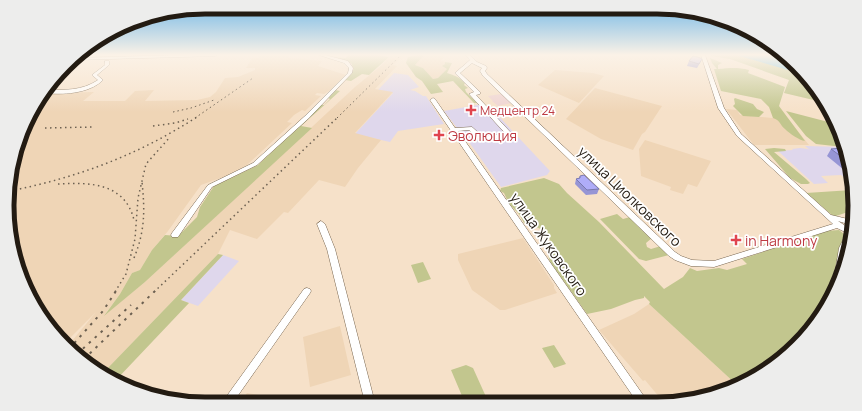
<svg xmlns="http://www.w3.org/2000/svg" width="862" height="411" font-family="Manrope,sans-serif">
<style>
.commercial{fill:#dfd7ec}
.built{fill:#efd5b6}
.medical{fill:#efd4d2}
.green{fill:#c2c68e}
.water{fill:#5dbce5}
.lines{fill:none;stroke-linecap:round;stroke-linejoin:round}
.minor-casing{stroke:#786650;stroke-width:1}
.major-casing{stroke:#786650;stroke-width:1}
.minor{fill:#fff;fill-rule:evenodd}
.major{fill:#fff;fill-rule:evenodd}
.rail-far2{stroke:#6c6051;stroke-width:1;stroke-dasharray:1.5 3;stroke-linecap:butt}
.rail-far1{stroke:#6c6051;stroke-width:1.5;stroke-dasharray:1.5 3.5;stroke-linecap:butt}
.rail{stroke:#6c6051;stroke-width:2;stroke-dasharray:2.5 5.5;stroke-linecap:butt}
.wall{fill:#9695d5}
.building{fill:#afadf8;stroke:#7a79ae}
.health-dot{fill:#e0444e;stroke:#fff;stroke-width:1.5}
.labels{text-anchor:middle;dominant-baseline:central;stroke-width:3.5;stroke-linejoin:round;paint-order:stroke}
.far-health-label{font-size:12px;fill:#be3a42;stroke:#fff;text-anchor:start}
.health-label{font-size:14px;fill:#be3a42;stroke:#fff;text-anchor:start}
.street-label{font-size:14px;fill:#231b12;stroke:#fff}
.rim{fill:none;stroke:#231b12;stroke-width:5}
</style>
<rect width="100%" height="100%" fill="#f6e1c9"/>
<path class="commercial" d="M 394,73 L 408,75 L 419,87 L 410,90 L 415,91 L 423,96 L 426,96 L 444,124 L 398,131 L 390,142 L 355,134 L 393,93 L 378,90 Z
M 483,104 L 487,109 L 491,108 L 550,171 L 547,175 L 501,187 L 461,131 L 457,128 L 444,111 Z
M 805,146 L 843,147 L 850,182 L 841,175 L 821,176 L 828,183 L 814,184 L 778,151 L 793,150 L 792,149 L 800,148 L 808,149 L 811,151 Z
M 223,255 L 239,261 L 198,306 L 181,300 Z"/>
<path class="built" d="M 261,55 L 287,55 L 290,58 L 322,61 L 318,66 L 346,75 L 331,90 L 324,94 L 317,93 L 315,95 L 321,96 L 305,111 L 302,110 L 294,115 L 287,122 L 292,123 L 247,165 L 226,176 L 201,185 L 168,231 L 152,250 L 140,270 L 132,273 L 120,294 L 105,314 L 145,282 L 355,87 L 383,64 L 391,55 L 404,55 L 393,65 L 397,66 L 375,89 L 393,92 L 355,133 L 381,140 L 358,168 L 345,187 L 319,180 L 288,213 L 284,212 L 257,239 L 230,230 L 218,254 L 104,372 L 67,347 L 96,312 L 64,344 L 28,293 L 9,232 L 11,167 L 40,95 L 43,93 L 94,92 L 83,101 L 125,101 L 135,91 L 154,90 L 145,101 L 197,100 L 210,97 L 216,92 L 225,78 L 238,77 L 255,70 L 255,68 L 246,68 L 252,58 L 259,58 Z
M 424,55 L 445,55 L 441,61 L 445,62 L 445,64 L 442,66 L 447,69 L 438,78 L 433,79 L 423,68 L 415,65 Z
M 555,70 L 593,73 L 604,76 L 579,103 L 538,85 Z
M 595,88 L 662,106 L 645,132 L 642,134 L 633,150 L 601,139 L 566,119 Z
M 726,109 L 737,110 L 740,115 L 772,118 L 785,115 L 809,145 L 754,145 Z
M 645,140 L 711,161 L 697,187 L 688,184 L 683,194 L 670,190 L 671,187 L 641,176 L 639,149 Z
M 523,238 L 554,285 L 554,288 L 557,293 L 505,310 L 500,310 L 472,290 L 458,260 L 458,254 Z
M 649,304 L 738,386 L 732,389 L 683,402 L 661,402 L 659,400 L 660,398 L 645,380 L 643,381 L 599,330 L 634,314 Z
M 340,326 L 351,375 L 310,387 L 303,337 Z
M 247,393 L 259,395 L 269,404 L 239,404 Z"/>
<path class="medical" d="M 501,94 L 509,100 L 511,103 L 498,106 L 492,101 L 493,101 L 488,96 Z"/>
<path class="green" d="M 348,55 L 378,55 L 389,57 L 369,75 L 362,74 L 351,81 L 345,80 L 354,69 L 351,63 L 330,57 L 346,58 Z
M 417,55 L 424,55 L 415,65 L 423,68 L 433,79 L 438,78 L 447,69 L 442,66 L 445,64 L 445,62 L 452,63 L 447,73 C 453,75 460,77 465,83 L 464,85 L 468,88 L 465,89 L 466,92 L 477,103 L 474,103 L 453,81 L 437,84 L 443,92 L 431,94 L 422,81 L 416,77 L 406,63 L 408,57 Z
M 711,55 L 781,55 L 797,65 L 822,102 L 784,93 L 789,80 L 730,59 L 711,56 Z
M 710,58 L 722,63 L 718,65 L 718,69 C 729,68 738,67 749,70 L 748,73 L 785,87 L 779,106 L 805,141 C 799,140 790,134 785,129 C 780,125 780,120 773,118 L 769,107 L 761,99 L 721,91 L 714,69 L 717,69 L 712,63 Z
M 335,90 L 340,91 L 301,126 L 312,128 L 145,282 L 104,316 L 120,294 L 132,273 L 140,270 L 152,250 L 165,235 L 178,236 L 197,217 L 200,207 L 214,186 L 258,165 L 321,105 L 324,105 L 330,99 L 328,98 Z
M 735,98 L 753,104 L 757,109 L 764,112 L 759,117 L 743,116 L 733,106 L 735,104 L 734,99 Z
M 786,111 L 836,124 L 840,130 L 843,147 L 816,144 L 806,136 Z
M 774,148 L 785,149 L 786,151 L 774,152 L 806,179 L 810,183 L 808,184 L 801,184 L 790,178 L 765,149 Z
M 544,178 L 559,184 L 567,193 L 599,222 L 664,289 L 683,277 L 690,268 L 697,271 L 719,268 L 727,270 L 747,264 L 742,259 L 825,231 L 839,230 L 844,234 L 824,309 L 814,327 L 777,363 L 738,386 L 649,304 L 650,302 L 644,296 L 644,298 L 635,300 L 611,309 L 587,314 L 550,262 L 547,251 L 550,240 C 540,225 539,229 524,223 L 519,214 L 509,204 L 504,193 L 500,191 L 501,188 Z
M 852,190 L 855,206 L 854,210 L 836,216 L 833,216 L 806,193 Z
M 617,214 L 623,219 L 630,217 L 652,238 L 646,243 L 647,247 L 651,249 L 661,246 L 669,255 L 646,261 L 639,259 L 600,219 Z
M 218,254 L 223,255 L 181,300 L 189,303 L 116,380 L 104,372 Z
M 423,262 L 431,279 L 418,283 L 411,265 Z
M 554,345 L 566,364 L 554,368 L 542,348 Z
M 466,365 L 473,368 L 487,399 L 475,403 L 465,403 L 451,370 Z"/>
<path class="water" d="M 736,55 C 761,55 787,50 802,74 Z"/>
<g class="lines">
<g class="minor-casing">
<path id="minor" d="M 180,55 L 217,55 L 215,56 L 73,60 L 76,58 Z
M 319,55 L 325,55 L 348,61 L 353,68 L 352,73 L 309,118 L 257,165 L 212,187 L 178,237 L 172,237 L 171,235 L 172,233 L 208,185 L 253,163 L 305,116 L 348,73 L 349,68 L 344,63 Z
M 466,55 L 470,55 L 477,62 L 486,66 L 487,68 L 485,71 L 487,74 L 675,252 L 681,256 L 692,260 L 714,261 L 833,224 L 737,136 L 718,108 L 701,55 L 705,55 L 724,108 L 741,134 L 831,215 L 852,220 L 851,225 L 838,221 L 850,229 L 849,234 L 837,228 L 714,267 L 691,266 L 675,260 L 669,256 L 483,76 L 480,71 L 482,68 L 472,63 L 460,73 L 480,92 L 480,94 L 476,95 L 512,134 L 509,136 L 482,141 L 480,140 L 469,130 L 458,131 L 648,402 L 637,402 L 430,100 L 433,98 L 435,99 L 455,128 L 472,127 L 483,137 L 505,133 L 469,94 L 474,92 L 455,73 L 470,60 Z
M 105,61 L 109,61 L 109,65 L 97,75 L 103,80 C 89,94 62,95 42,93 L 45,90 C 64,90 82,91 98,80 L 92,75 L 105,65 Z
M 321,221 L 325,224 L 335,249 L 375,403 L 365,403 L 327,249 L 317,224 Z
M 307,288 L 310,289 L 311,291 L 310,293 L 232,404 L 221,404 L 304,289 Z"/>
</g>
<g class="major-casing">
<path id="major" d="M 850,233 L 840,282 L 836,289 L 833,285 L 839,248 L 846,234 Z"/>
</g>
<use href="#minor" class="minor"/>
<use href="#major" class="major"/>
<path class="rail-far2" d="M 173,112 L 191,108 L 214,100
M 195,118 L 253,78
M 337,118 L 401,55"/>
<path class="rail-far1" d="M 153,126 L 175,123 L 188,119
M 45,128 L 93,127
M 58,184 C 90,182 125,183 134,220
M 10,191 C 79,177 138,155 197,117
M 134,258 C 145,231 145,211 142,182
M 115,292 L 126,274 L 135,239 L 138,198 L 146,164 L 170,137
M 154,292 L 338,117"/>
<path class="rail" d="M 69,349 L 103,311 L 116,291
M 77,354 L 131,305
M 84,359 L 155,291"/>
</g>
<path class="wall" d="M 689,61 L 700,63 L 697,68 L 687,66 Z
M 844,148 L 849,174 L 827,156 L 831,149 Z
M 580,176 L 599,189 L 597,194 L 586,195 L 575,184 L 576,179 L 579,178 Z"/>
<path class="building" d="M 693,56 L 698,57 L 702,59 L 699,64 L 689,61 Z
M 844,148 L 846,160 L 831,149 Z
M 584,175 L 599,189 L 587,190 L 576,179 L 580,178 L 580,176 Z"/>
<linearGradient id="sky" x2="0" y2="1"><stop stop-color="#70b7e7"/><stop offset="0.49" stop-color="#fbf2e7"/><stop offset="1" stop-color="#fbf2e7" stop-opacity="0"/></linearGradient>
<rect width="862" height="112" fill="url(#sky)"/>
<g class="health-dot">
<path d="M469 104h4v4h4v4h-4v4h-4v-4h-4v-4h4z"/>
<path d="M437 129h4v4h4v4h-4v4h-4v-4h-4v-4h4z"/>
<path d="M734 234h4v4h4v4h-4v4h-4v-4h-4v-4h4z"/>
</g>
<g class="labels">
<g class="far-health-label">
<text x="480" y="110">Медцентр 24</text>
</g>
<g class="health-label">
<text x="448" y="135">Эволюция</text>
<text x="745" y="240">in Harmony</text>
</g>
<g class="street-label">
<text transform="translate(630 196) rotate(44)">улица Циолковского</text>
<text transform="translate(549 244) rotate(55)">улица Жуковского</text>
</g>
</g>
<path d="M0 0H862V411H0ZM205 14H657A191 191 0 0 1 848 205V206A191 191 0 0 1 657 397H205A191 191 0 0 1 14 206V205A191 191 0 0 1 205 14Z" fill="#ededec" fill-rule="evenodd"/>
<path class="rim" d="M205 14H657A191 191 0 0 1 848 205V206A191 191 0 0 1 657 397H205A191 191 0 0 1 14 206V205A191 191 0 0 1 205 14Z"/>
</svg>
